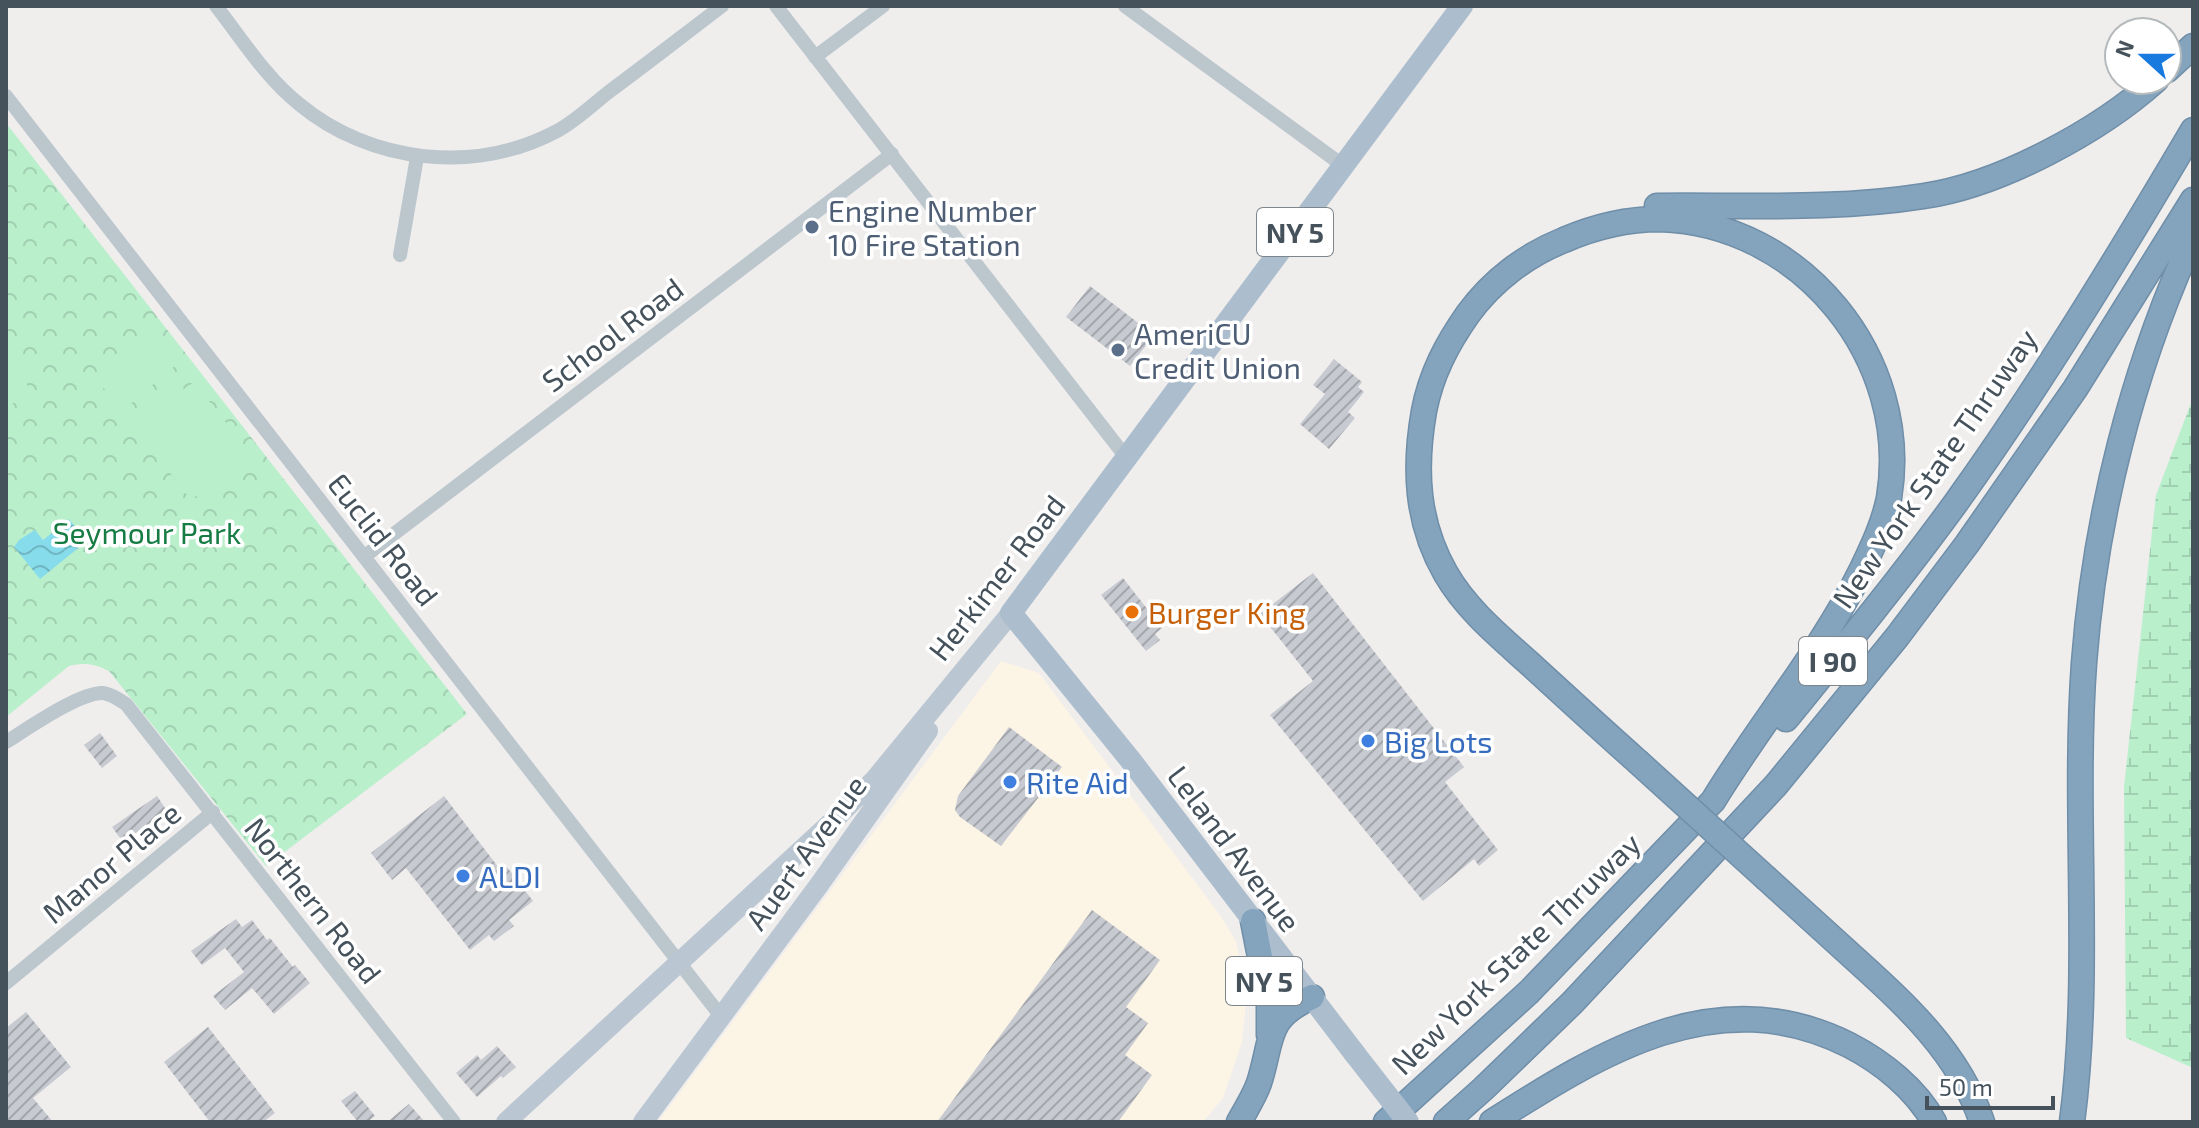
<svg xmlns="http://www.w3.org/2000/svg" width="2199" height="1128" font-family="'Exo 2',sans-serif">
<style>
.commercial{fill:#fcf4e5}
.wetland{fill:url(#wetland-marsh)}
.park{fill:url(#park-crowns)}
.pitch{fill:#baefcc}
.water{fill:url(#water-waves)}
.building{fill:url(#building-hatch)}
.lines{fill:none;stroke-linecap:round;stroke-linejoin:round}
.highway-casing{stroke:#6f8ea8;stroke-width:27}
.street{stroke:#bbc6cd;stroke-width:14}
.secondary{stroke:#bac7d2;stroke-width:20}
.primary{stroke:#acbecd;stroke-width:22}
.highway{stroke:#84a3bd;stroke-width:24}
.highway-bridge-casing{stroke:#6f8ea8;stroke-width:27;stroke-linecap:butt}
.primary-bridge{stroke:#acbecd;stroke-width:22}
.highway-bridge{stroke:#84a3bd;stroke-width:24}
.service-dot{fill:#5c6f8a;stroke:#fff;stroke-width:3}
.food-dot{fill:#e8710a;stroke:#fff;stroke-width:3}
.shop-dot{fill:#3f7fe0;stroke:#fff;stroke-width:3}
.labels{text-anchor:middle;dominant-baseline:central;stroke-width:7;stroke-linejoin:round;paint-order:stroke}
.shield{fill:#fff;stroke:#7d868c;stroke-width:2}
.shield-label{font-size:28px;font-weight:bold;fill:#45525b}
.service-label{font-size:30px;fill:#4e5e75;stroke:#fff;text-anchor:start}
.street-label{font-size:30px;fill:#45525b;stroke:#fff}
.park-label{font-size:30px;fill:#167c44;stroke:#fff}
.food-label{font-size:30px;fill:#c56008;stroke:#fff;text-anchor:start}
.shop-label{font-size:30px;fill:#366cbe;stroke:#fff;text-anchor:start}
</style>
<defs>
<pattern id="wetland-marsh" width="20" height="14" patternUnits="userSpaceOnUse" patternTransform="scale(2)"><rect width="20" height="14" fill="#baefcc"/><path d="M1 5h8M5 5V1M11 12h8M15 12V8" fill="none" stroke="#a1cfb1"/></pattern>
<pattern id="park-crowns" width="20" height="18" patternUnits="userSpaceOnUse" patternTransform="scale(2)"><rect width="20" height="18" fill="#baefcc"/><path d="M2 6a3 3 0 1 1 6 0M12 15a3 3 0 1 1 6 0" fill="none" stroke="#a1cfb1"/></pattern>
<pattern id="water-waves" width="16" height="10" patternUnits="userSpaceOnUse" patternTransform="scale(2)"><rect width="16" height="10" fill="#87dcec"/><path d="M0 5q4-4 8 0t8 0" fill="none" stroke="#70b5c2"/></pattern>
<pattern id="building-hatch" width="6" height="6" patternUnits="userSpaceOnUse" patternTransform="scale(2)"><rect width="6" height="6" fill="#c7cad0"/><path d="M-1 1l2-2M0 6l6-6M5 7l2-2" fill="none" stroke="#a3a7ac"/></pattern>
</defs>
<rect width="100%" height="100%" fill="#f0eded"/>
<path class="commercial" d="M 1001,661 L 1039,673 L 1220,915 L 1236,941 L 1247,995 L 1242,1042 L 1223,1098 L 1203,1122 L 658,1122 Z"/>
<path class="wetland" d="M 2193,398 L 2193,1068 L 2126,1038 L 2124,787 L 2156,495 Z"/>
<path class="park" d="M 6,123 L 467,714 L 266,866 L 109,671 C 95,664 84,662 69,666 L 6,717 Z"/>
<path class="pitch" d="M 155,328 L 182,360 L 122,411 L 94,376 Z
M 6,346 L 18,359 L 31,396 L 6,406 Z
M 194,382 L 250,453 L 191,500 L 133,425 Z"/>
<path class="water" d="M 69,519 L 87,541 L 40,579 L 14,547 L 19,540 L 35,530 L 43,540 Z"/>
<path class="building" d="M 1090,286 L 1154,335 L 1130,366 L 1066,317 Z
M 1334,359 L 1362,382 L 1358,387 L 1364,392 L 1348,412 L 1355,418 L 1329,449 L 1300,424 L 1325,394 L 1313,385 Z
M 1313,573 L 1464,767 L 1445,782 L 1498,850 L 1479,866 L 1474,859 L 1423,901 L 1270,715 L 1313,681 L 1260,614 Z
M 1123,578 L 1162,628 L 1155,634 L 1160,640 L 1146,651 L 1101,595 Z
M 1009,727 L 1062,767 L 1001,846 L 960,817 L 955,810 L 958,796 Z
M 100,733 L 117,756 L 102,768 L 84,745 Z
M 157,796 L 167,811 L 123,842 L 112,827 Z
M 444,796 L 502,872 L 507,867 L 533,901 L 509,920 L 514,926 L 494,941 L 489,935 L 470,950 L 406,868 L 392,880 L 371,853 Z
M 1092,910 L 1160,960 L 1126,1007 L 1148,1023 L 1125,1055 L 1152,1075 L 1118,1122 L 937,1122 Z
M 236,919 L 242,927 L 252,920 L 267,940 L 270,938 L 293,967 L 295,965 L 310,983 L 274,1014 L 252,988 L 225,1010 L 213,996 L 244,972 L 225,948 L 202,965 L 191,951 Z
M 26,1012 L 71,1067 L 33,1098 L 53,1122 L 6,1122 L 6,1028 Z
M 208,1027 L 275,1113 L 263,1122 L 210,1122 L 164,1062 Z
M 497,1046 L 516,1067 L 503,1078 L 501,1076 L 477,1097 L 456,1073 L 477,1055 L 481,1060 Z
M 355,1091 L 375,1116 L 367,1122 L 358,1122 L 341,1101 Z
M 409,1104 L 425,1122 L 387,1122 Z"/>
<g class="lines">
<g class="highway-casing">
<path id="highway" d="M 2167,70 L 2193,46
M 1657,206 C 1745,205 1836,210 1924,196 C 2000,185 2099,131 2156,80
M 1786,719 C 1843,649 1901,578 1955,504 C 2041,384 2118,257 2193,130
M 1637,761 C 1601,729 1565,696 1529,663 C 1499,636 1467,610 1446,574 C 1416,522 1414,468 1424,411 C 1431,374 1447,344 1468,314 C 1492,281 1526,255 1564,240 C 1594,227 1627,219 1660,219 C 1802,223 1912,359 1889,498 C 1884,523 1873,546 1862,569 C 1821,652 1761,722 1713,801
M 1767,879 C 1796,905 1825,932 1854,958 C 1906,1005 1959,1053 1982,1122
M 1253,921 L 1269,1003 L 1269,1035
M 1239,1122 C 1246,1109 1254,1097 1259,1083 C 1273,1040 1264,1018 1312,997
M 1386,1122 L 1529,992 L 1711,803
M 1446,1122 L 1483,1089 L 1572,1003 L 1776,785 L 1897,637 L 1967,544 L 2075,389 L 2193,200
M 1492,1122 C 1602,1052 1718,979 1849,1045 C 1882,1062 1916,1089 1934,1122
M 2072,1122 C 2092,970 2073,816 2084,663 C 2095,517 2132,370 2193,237"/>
</g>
<path class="street" d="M 216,6 C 242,39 266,78 299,104 C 370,163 475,175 557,131 C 576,121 593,104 610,91 C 648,63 685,34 722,6
M 776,6 L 1125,456
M 1125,6 L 1345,167
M 815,57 L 883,6
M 6,96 L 720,1015
M 400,255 L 417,157
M 365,556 L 892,154
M 6,742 C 27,729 80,692 103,693 C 111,694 120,700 126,704 L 454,1122
M 6,983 L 213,812"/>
<path class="secondary" d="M 506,1122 L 838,816 L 875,779 L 1011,613
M 643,1122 L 819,885 L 928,731"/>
<path class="primary" d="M 1355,1054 L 1132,762 L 1011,613 L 1462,6"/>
<use href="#highway" class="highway"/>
<g class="highway-bridge-casing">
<path id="highway-bridge" d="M 1637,761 L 1767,879"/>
</g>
<path class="primary-bridge" d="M 1355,1054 L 1408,1122"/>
<use href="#highway-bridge" class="highway-bridge"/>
</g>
<g class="service-dot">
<circle cx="812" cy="227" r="8"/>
<circle cx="1118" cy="350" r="8"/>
</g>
<circle class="food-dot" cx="1132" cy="612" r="8"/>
<g class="shop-dot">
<circle cx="1368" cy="741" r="8"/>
<circle cx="1010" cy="782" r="8"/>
<circle cx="463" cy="876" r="8"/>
</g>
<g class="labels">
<g class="shield">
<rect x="1257" y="208" width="76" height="48" rx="6"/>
<rect x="1799" y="637" width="68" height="48" rx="6"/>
<rect x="1226" y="957" width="76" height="48" rx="6"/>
</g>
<g class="shield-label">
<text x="1295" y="232">NY 5</text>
<text x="1833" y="661">I 90</text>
<text x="1264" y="981">NY 5</text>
</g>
<g class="service-label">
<text x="828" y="210">Engine Number<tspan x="828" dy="34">10 Fire Station</tspan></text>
<text x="1134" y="333">AmeriCU<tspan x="1134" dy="34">Credit Union</tspan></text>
</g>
<g class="street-label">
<text transform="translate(612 334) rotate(-37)">School Road</text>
<text transform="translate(1934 468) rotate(-55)">New York State Thruway</text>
<text transform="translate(384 539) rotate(52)">Euclid Road</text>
<text transform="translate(996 577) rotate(-52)">Herkimer Road</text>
<text transform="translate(1235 848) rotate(53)">Leland Avenue</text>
<text transform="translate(805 852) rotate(-54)">Auert Avenue</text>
<text transform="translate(111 862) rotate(-40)">Manor Place</text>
<text transform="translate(314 900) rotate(52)">Northern Road</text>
<text transform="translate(1515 953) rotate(-44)">New York State Thruway</text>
</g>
<g class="park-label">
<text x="147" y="532">Seymour Park</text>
</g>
<g class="food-label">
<text x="1148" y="612">Burger King</text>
</g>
<g class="shop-label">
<text x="1384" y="741">Big Lots</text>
<text x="1026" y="782">Rite Aid</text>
<text x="479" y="876">ALDI</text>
</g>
</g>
<rect width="2199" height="1128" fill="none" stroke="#45525b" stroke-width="16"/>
<g transform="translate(2143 56) rotate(291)"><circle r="38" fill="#ffffff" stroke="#b5babd" stroke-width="2"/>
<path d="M0-6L14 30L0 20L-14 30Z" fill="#1879df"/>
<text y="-12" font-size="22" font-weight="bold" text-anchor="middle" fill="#45525b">N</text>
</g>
<path d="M1927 1096v12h126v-12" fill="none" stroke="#45525b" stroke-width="4"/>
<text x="1939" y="1096" font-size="24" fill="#45525b" stroke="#ffffff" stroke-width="6" paint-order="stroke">50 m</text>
</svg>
